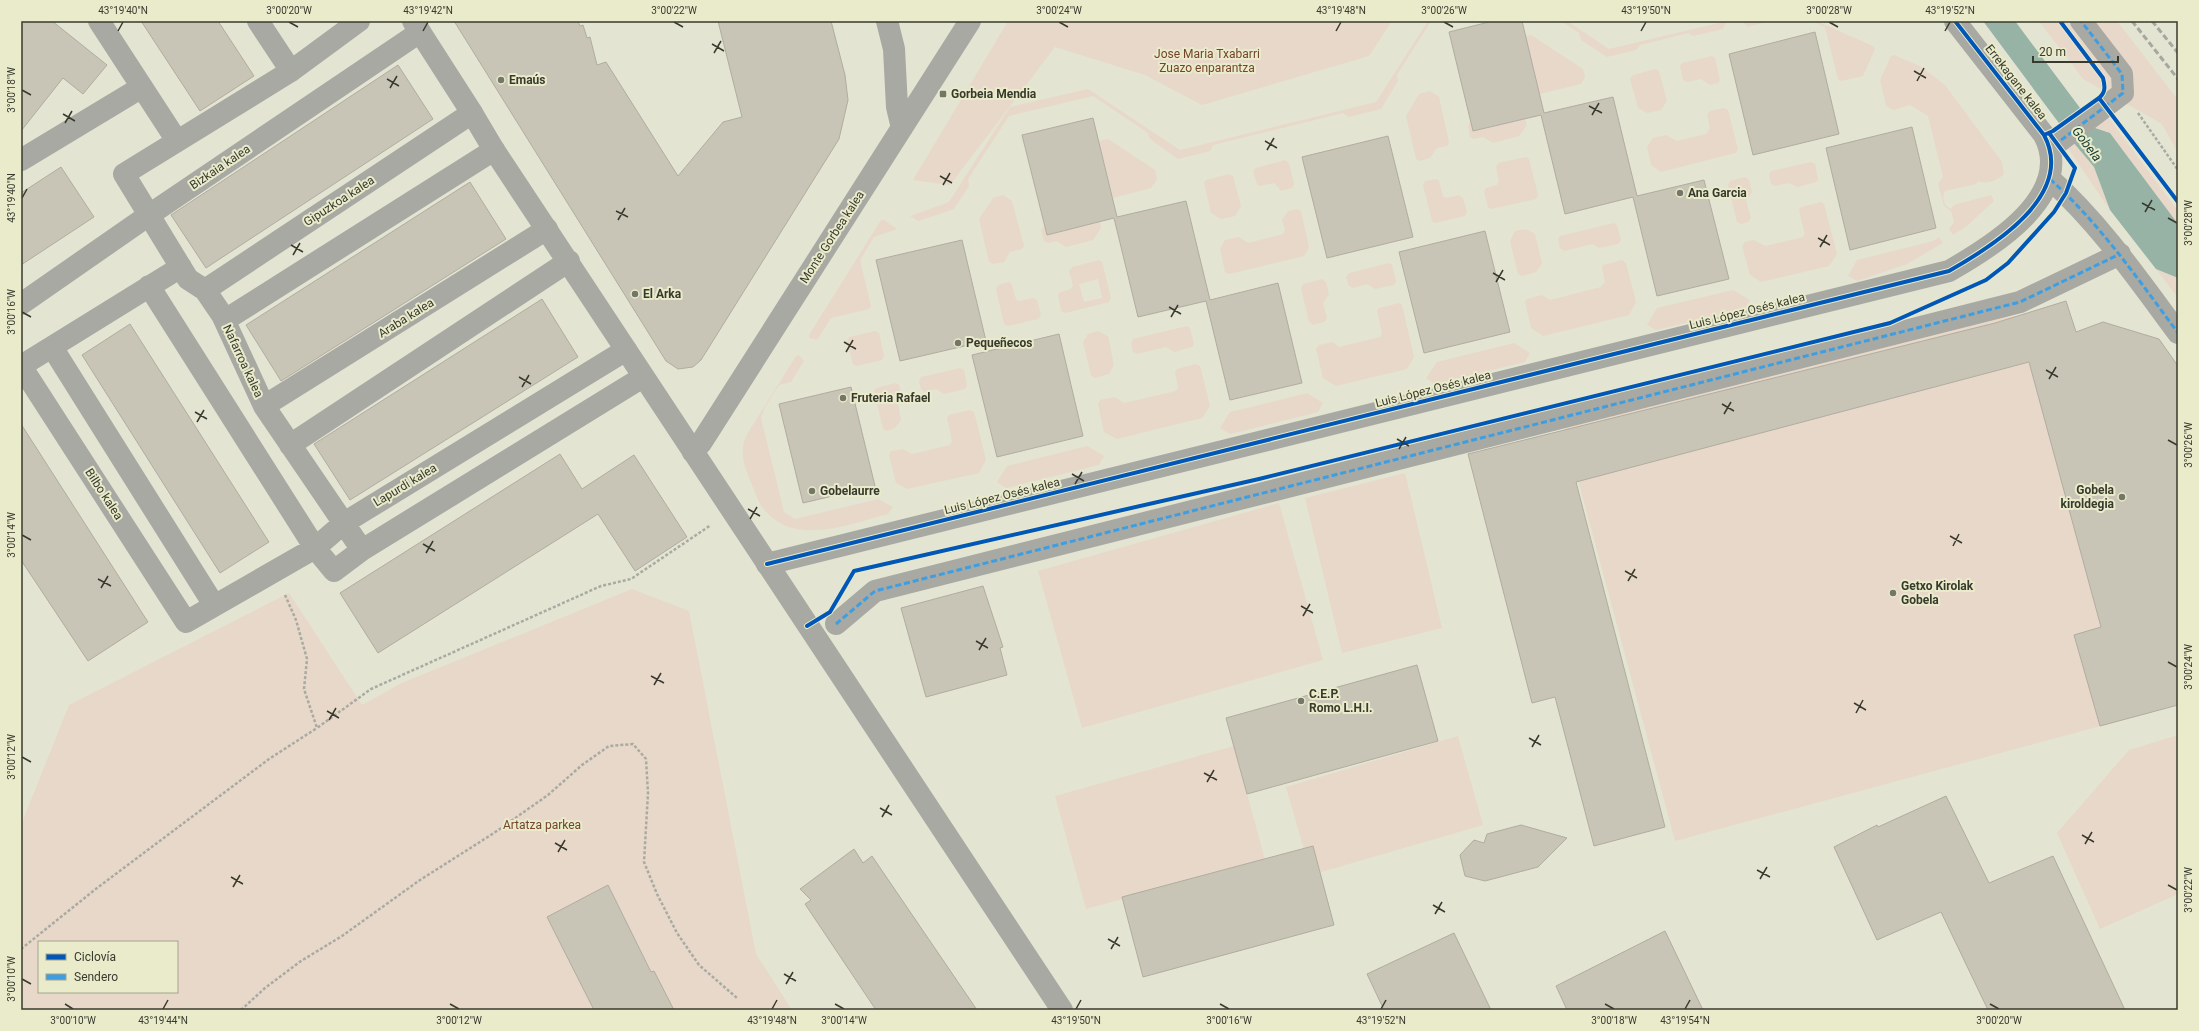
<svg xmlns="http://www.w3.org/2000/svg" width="2199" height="1031" font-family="Roboto,sans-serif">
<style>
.green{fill:#e8d8c9;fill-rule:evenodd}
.water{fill:#97b3a6}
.building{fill:#c8c4b6;stroke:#b0ada0}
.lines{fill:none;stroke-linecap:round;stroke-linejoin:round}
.path{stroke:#a9aba2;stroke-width:2.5;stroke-dasharray:3 2;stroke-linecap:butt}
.pedestrian{stroke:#a7a9a2;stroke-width:22}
.minor{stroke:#a7a9a2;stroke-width:22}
.tertiary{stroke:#a7a9a2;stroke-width:22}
.rail{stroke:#a6a89f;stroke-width:3;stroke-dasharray:6 3;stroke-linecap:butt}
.quiet{stroke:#3e9ee1;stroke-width:3;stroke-dasharray:6 3;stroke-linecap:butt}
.cycleway-casing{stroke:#e9ebcb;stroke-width:6}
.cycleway{stroke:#0057b8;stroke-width:4}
.ticks{fill:none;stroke:#393a2e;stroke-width:1.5}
.poi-dot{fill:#747667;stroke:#e9ebcb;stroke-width:1.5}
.labels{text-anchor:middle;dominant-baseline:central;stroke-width:4;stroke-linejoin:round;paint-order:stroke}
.park-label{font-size:12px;fill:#76442e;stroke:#e9ebcb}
.poi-label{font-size:12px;font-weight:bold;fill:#393a2e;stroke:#e9ebcb;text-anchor:start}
.street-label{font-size:12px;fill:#393a2e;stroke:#e9ebcb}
.water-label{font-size:13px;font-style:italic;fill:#133931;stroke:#e9ebcb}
.neatline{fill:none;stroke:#393a2e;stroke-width:1.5}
.ticks-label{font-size:10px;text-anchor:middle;fill:#393a2e}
</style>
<rect width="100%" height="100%" fill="#e3e4d2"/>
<path class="green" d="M 1008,21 L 1392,21 L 1369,56 L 1202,105 L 1145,75 L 1055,47 L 950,185 L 913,180 Z
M 1428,21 L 1431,21 L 1397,75 L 1398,81 L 1381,109 L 1349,117 L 1343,113 L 1213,145 L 1210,151 L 1178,159 L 1150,139 L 1148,133 L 1093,96 L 1009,116 L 968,179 L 969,186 L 954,209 L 918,221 L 910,216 L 949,202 L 1010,107 L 1088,89 L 1180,150 L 1376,102 Z
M 1561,21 L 1567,21 L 1609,49 L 1727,21 L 1723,29 L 1693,36 L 1688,33 L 1640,45 L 1636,50 L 1607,57 L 1581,40 L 1579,33 Z
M 1745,21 L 1770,21 L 1747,27 L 1744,23 Z
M 1799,21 L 1816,21 L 1873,46 L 1875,49 L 1863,76 L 1841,81 L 1838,79 L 1825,27 L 1812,21 L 1804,23 Z
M 2039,21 L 2117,21 L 2178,100 L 2178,153 L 2162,124 L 2083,79 Z
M 1531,35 L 1583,69 L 1585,77 L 1581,84 L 1539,94 L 1525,36 Z
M 1894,55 L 1920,66 L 1945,85 L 2002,162 L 2004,174 C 1998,180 1987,185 1978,181 L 1976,184 L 1945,191 L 1943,197 L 1945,205 L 1951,209 L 1954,205 L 1991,195 L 1994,201 L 1968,225 L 1953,235 L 1949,229 L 1954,222 L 1951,211 L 1944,206 L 1938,184 L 1943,177 L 1928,116 L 1910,105 L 1893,110 L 1886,106 L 1880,80 L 1891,56 Z
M 1712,56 L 1715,58 L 1720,80 L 1718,83 L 1710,85 L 1701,79 L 1687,82 L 1683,80 L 1680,66 L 1682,63 Z
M 1656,69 L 1659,71 L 1667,101 L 1661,110 L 1647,113 L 1638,108 L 1630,79 L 1633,75 Z
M 1430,91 L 1439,97 L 1449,142 L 1447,146 L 1437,148 L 1430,158 L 1420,161 L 1416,159 L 1406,116 L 1419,94 Z
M 1724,108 L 1728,110 L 1738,150 L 1735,153 L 1661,172 L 1651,165 L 1647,147 L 1653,138 L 1666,135 L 1677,141 L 1706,134 L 1710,128 L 1707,115 L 1710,111 Z
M 2108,117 L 2178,211 L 2178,224 L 2110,133 L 2095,128 Z
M 1525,119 L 1527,125 L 1519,136 L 1493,143 L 1483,137 L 1474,139 L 1470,137 L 1468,126 L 1471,122 L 1473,131 Z
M 1108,139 L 1155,170 L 1157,179 L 1151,188 L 1113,198 L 1099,141 Z
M 2073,142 L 2094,167 L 2110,210 L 2067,147 Z
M 1526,157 L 1529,159 L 1538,195 L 1536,199 L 1491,209 L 1488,207 L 1484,192 L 1486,188 L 1497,185 L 1499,182 L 1496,167 L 1498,163 Z
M 1285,160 L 1289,163 L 1294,184 L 1292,188 L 1281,191 L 1274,183 L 1260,186 L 1257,184 L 1253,171 L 1256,168 Z
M 1811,162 L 1815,164 L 1818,179 L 1816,182 L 1798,187 L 1788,183 L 1775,186 L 1771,184 L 1769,175 L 1771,171 Z
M 1229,174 L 1233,176 L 1241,206 L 1235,216 L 1221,219 L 1211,213 L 1204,183 L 1206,180 Z
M 1745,177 L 1749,180 L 1752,192 L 1746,200 L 1751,218 L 1748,222 L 1741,224 L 1737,222 L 1728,185 L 1730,181 Z
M 1436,179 L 1439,181 L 1443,196 L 1446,198 L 1459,195 L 1463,198 L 1467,212 L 1465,216 L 1435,223 L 1432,221 L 1423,185 L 1425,181 Z
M 1003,195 L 1012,201 L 1024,246 L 1022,249 L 1010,252 L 1004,262 L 993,264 L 989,262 L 979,219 L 993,198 Z
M 1821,202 L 1824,204 L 1837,254 L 1829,266 L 1761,282 L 1750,275 L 1742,246 L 1745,242 L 1754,240 L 1765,246 L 1803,237 L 1805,234 L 1799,210 L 1801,207 Z
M 1297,209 L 1301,211 L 1309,247 L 1304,256 L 1229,274 L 1225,272 L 1220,249 L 1225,240 L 1239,237 L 1248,243 L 1283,234 L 1285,230 L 1282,220 L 1288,211 Z
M 881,220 L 884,220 L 897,229 L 874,237 L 860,260 L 871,306 L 869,309 L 831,318 L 817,340 L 809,338 L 809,335 Z
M 1100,222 L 1101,228 L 1093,240 L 1066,247 L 1057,241 L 1048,243 L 1044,241 L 1041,230 L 1044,226 L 1047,235 Z
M 1614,223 L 1617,225 L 1621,240 L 1618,244 L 1599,248 L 1592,244 L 1564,251 L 1560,248 L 1558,239 L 1560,236 Z
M 1526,229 L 1535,234 L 1542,263 L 1536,272 L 1522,276 L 1518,274 L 1510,241 L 1515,231 Z
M 1939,237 L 1943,243 L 1907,264 L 1857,281 L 1848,276 L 1857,260 L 1933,241 Z
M 1099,260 L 1102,262 L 1111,298 L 1109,302 L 1065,313 L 1061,311 L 1058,295 L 1060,292 L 1071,289 L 1073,285 L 1069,271 L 1072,267 ZM 1098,279 L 1102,298 L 1084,302 L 1079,284 Z
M 1622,260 L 1626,263 L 1636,302 L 1629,315 L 1543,336 L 1531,328 L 1525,302 L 1527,299 L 1542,295 L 1550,300 L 1601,287 L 1605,282 L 1602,268 L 1603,265 Z
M 1389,263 L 1392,265 L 1396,281 L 1394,285 L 1375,289 L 1367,284 L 1353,288 L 1349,286 L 1346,277 L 1349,273 Z
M 2156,269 L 2178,278 L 2178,298 Z
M 1322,279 L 1326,282 L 1329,294 L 1323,303 L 1327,318 L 1324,322 L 1313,325 L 1309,322 L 1301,288 L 1303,284 Z
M 1009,282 L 1012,285 L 1016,300 L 1020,301 L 1033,298 L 1037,300 L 1041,315 L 1038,319 L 1008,326 L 1004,324 L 996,289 L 998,285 Z
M 1733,290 L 1750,300 L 1744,309 L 1656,330 L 1647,325 L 1657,308 Z
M 2066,301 L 2076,332 L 2103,322 L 2130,332 L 2178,705 L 1675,841 L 1563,424 L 1993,317 L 2017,316 Z
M 1399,303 L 1402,305 L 1414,357 L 1407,369 L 1336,386 L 1323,378 L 1316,349 L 1319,345 L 1333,342 L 1339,347 L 1380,337 L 1382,334 L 1377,311 L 1379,308 Z
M 1187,326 L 1190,328 L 1194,344 L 1192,347 L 1174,352 L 1166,347 L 1137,354 L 1133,352 L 1131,343 L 1133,339 Z
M 875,331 L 879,333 L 884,356 L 882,360 L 857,366 L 853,364 L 847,341 L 849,337 Z
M 1098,331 L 1108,336 L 1114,365 L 1109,374 L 1094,378 L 1091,375 L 1083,342 L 1088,334 Z
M 1514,343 L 1530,353 L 1525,362 L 1435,384 L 1426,378 L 1437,362 Z
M 799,355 L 804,361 L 791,382 L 779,385 L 765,407 L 761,418 L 784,512 L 795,519 L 878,499 L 893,507 L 888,514 C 849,524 794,548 763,508 C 757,500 754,489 750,480 C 743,462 738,450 749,431 L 796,356 Z
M 1196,364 L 1200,366 L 1210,406 L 1202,418 L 1117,439 L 1104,432 L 1098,404 L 1100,400 L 1115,397 L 1124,403 L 1176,391 L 1178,387 L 1175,372 L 1177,369 Z
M 960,368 L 964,370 L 967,385 L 965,389 L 944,394 L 936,389 L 925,392 L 921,389 L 919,381 L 921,377 Z
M 896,383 L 899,385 L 902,398 L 898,404 L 901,420 L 895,428 L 887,431 L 883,429 L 874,391 L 876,388 Z
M 1307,393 L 1323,403 L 1318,412 L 1230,434 L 1220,428 L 1230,412 Z
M 970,410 L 974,412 L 986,460 L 979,473 L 907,489 L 896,483 L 889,455 L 891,451 L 903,449 L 912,454 L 950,445 L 952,441 L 947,418 L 949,415 Z
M 1087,446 L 1104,456 L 1099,465 L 1006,488 L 997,482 L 1007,466 Z
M 1405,473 L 1442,628 L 1342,653 L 1305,498 Z
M 1279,503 L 1323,660 L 1082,728 L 1038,571 Z
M 632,589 L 689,611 L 756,954 L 792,1010 L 21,1010 L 21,825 L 69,705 L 289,593 L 362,705 L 402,683 ZM 39,942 L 177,942 L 177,992 L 39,992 Z
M 2178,735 L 2178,894 L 2100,929 L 2057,833 L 2129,750 Z
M 1458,736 L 1483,825 L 1311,875 L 1286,787 Z
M 1234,746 L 1265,860 L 1086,909 L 1055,796 Z"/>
<path class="water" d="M 1983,21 L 2015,21 L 2095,128 L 2110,133 L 2178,224 L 2178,278 L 2156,269 L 2110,210 L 2094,167 L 2073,142 Z"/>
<path class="building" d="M 21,21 L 52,21 L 107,65 L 83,94 L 63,78 L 21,131 Z
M 141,21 L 218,21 L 254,76 L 200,111 Z
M 454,21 L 578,21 L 580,26 L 583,25 L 587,38 L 590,37 L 597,65 L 606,62 L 678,176 L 723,122 L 742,117 L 718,21 L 831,21 L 845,75 L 848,100 L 839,139 L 701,360 L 693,367 L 678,369 L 666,361 Z
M 1493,21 L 1522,21 L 1544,113 L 1613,97 L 1637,196 L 1704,180 L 1729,279 L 1657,296 L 1633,197 L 1565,214 L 1541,115 L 1473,131 L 1449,32 Z
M 1815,32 L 1839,134 L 1753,155 L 1729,54 Z
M 398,65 L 433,119 L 206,268 L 171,215 Z
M 1093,118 L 1117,217 L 1186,201 L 1210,300 L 1278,283 L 1302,383 L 1230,400 L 1206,301 L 1138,317 L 1114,218 L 1047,235 L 1022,135 Z
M 1912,127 L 1936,228 L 1850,250 L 1826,148 Z
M 1388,136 L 1413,237 L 1327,258 L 1302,157 Z
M 61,167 L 94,217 L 21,265 L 21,193 Z
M 470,182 L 506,239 L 281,381 L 246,325 Z
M 1485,231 L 1510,332 L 1424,353 L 1399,252 Z
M 962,240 L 986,341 L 900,361 L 876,260 Z
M 542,299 L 578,357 L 350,500 L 314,444 Z
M 2066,301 L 2076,332 L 2103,322 L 2159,339 L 2178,366 L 2178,705 L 2100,726 L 2074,635 L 2101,627 L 2029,362 L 1576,482 L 1665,827 L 1594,846 L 1555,697 L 1532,703 L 1468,454 L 1995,323 Z
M 130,324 L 269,542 L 220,573 L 82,355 Z
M 1059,334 L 1083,436 L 997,457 L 972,355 Z
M 851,387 L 875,486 L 803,503 L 779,404 Z
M 21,424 L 148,622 L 88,661 L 21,560 Z
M 560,454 L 582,489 L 634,455 L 687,537 L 635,571 L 598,514 L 378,653 L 340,593 Z
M 983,586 L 1003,647 L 1000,648 L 1007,675 L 926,697 L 901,608 Z
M 1417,665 L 1438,741 L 1247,794 L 1226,718 Z
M 1946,796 L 1989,883 L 2053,856 L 2125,1010 L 1988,1010 L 1941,912 L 1877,940 L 1834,847 L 1877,825 L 1878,827 Z
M 1521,825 L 1567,838 L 1538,867 L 1485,881 L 1465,876 L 1460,855 L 1474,840 L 1484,843 L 1487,834 Z
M 1313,846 L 1334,925 L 1143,977 L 1122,897 Z
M 854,849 L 863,863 L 872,856 L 977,1010 L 876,1010 L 805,904 L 811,900 L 800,889 Z
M 608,885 L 651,972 L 654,971 L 674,1010 L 594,1010 L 547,917 Z
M 1665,931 L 1703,1010 L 1567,1010 L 1556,986 Z
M 1454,933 L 1491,1010 L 1384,1010 L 1367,974 Z"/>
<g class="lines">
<path class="path" d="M 2138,113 L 2178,170
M 285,595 L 296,620 L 307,659 L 304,689 L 317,728 L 371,689 L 601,586 L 631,579 L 711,525
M 21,949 L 97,888 L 269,759 L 317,728
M 241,1010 L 265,988 L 301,961 L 342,936 L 420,880 L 494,833 L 548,795 L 582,765 L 609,746 L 633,744 L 646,759 L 648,793 L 644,862 L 657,894 L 677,933 L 699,965 L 737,998"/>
<path class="pedestrian" d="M 2050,145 L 2060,141 L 2123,93 L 2122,74 L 2081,21
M 2050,179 C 2100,224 2138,279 2178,333
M 836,624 L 875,591 L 2020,302 L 2120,254"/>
<path class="minor" d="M 99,21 L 177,141
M 258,21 L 291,71
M 359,21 L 291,71 L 124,174 L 188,279 L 205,290 L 222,315 L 264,406 L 362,550
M 887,21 L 894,49 L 897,107 L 902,128
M 21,160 L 142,87
M 149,286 L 315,548 L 334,571 L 362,550 L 643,377
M 205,290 L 472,113
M 21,304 L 149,215 L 420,32
M 225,320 L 494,150
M 52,347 L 214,605
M 21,366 L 186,622 L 315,548 L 344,523 L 365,510 L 626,350
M 21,366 L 181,267
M 264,406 L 547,229
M 290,445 L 569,261
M 693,452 L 701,443 L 970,21
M 767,564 L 1949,271 C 1993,246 2076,195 2044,135 L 1955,21"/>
<path class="tertiary" d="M 413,21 L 472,113 L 494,150 L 1062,1010"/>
<path class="rail" d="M 2132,21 L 2178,79
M 2152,21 L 2178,53"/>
<path class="quiet" d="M 2053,144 L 2060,141 L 2123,93 L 2122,74 L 2081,21
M 2050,179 C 2100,224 2138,279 2178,333
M 836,624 L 875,591 L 2020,302 L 2120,254"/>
<g class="cycleway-casing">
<path id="cycleway" d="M 2099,98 L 2178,202
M 2044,135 L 2053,131 L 2099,98 C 2106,92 2105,86 2103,78 L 2060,21
M 767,564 L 1949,271 C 1993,246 2076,195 2044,135 L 1955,21
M 807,626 L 830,612 L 854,571 L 1259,479 L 1890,323 L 1986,280 L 2008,263 L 2054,212 L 2066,193 L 2075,168 L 2049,133"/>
</g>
<use href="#cycleway" class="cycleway"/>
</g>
<path class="ticks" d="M 289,22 L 298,27M 674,22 L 683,27M 1059,22 L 1068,27M 1444,22 L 1453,27M 1829,22 L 1838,27M 118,31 L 123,22M 423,31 L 428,22M 1336,31 L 1341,22M 1641,31 L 1646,22M 1945,31 L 1950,22M 712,44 L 724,51M 714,53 L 721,41M 1914,71 L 1926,78M 387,79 L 399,86M 1917,81 L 1924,68M 390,88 L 397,76M 22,90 L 31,95M 1589,106 L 1602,113M 63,114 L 75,121M 1592,115 L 1599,103M 65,123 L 72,111M 1265,141 L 1277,148M 1267,150 L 1274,138M 940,176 L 952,183M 943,185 L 950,173M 22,198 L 27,189M 2142,203 L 2155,210M 616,211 L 628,217M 2145,212 L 2152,200M 2168,218 L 2177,223M 618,220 L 625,208M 1818,238 L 1830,245M 291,245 L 303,252M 1820,247 L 1827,235M 293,255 L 300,243M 1493,273 L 1505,280M 1496,282 L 1503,270M 1169,307 L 1181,314M 22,312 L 31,317M 1171,317 L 1178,305M 844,342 L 856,349M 846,352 L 853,340M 2046,370 L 2058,377M 519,377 L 531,384M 2049,379 L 2056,367M 522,387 L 529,375M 1722,404 L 1734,411M 195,412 L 207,419M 1724,414 L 1731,402M 197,422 L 204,410M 1397,439 L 1409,446M 2168,440 L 2177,445M 1399,449 L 1406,437M 1072,474 L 1084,481M 1075,484 L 1082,472M 748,509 L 760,516M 750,519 L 757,507M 22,535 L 31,540M 1950,536 L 1962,543M 423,544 L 435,551M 1953,546 L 1959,534M 426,553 L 433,541M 1625,571 L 1637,578M 98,579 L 111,586M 1628,581 L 1635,569M 101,588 L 108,576M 1301,606 L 1313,613M 1303,616 L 1310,604M 976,641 L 988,648M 979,650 L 986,638M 2168,662 L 2177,667M 651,676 L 664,683M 654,685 L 661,673M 1854,703 L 1866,710M 327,711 L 339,718M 1856,713 L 1863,700M 329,720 L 336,708M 1529,738 L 1541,745M 1532,747 L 1539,735M 22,757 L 31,762M 1204,773 L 1217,780M 1207,782 L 1214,770M 880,808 L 892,815M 882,817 L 889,805M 2082,835 L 2094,842M 555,843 L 567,850M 2085,844 L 2092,832M 558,852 L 565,840M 1757,870 L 1770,877M 231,877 L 243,884M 1760,879 L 1767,867M 2168,885 L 2177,890M 233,887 L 240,875M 1433,905 L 1445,912M 1435,914 L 1442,902M 1108,939 L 1120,946M 1111,949 L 1118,937M 784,974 L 796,981M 22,979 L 31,984M 786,984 L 793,972M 65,1004 L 73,1009M 450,1004 L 459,1009M 835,1004 L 844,1009M 1220,1004 L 1229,1009M 1605,1004 L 1614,1009M 1990,1004 L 1999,1009M 163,1009 L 168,1000M 772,1009 L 777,1000M 1076,1009 L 1081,1000M 1381,1009 L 1386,1000M 1685,1009 L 1690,1000"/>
<g class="poi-dot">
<circle cx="501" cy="80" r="4"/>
<rect x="939" y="90" width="8" height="8" rx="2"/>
<circle cx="1680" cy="193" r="4"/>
<circle cx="635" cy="294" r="4"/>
<circle cx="958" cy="343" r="4"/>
<circle cx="843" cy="398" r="4"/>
<circle cx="812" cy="491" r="4"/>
<circle cx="2122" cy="497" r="4"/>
<circle cx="1893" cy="593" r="4"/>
<circle cx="1301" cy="701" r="4"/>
</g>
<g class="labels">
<g class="park-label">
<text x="1207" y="54">Jose Maria Txabarri<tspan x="1207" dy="14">Zuazo enparantza</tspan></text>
<text x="542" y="825">Artatza parkea</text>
</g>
<g class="poi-label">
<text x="509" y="80">Emaús</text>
<text x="951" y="94">Gorbeia Mendia</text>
<text x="1688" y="193">Ana Garcia</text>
<text x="643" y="294">El Arka</text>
<text x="966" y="343">Pequeñecos</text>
<text x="851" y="398">Fruteria Rafael</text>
<text x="2114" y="490" text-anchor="end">Gobela<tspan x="2114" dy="14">kiroldegia</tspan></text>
<text x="820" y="491">Gobelaurre</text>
<text x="1901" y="586">Getxo Kirolak<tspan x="1901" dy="14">Gobela</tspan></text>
<text x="1309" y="694">C.E.P.<tspan x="1309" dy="14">Romo L.H.I.</tspan></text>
</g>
<g class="street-label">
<text transform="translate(2016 82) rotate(52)">Errekagane kalea</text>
<text transform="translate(220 167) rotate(-34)">Bizkaia kalea</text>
<text transform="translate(339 201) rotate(-33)">Gipuzkoa kalea</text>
<text transform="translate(832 237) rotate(-57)">Monte Gorbea kalea</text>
<text transform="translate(1747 311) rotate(-14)">Luis López Osés kalea</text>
<text transform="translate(406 318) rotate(-32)">Araba kalea</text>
<text transform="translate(243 361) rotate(65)">Nafarroa kalea</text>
<text transform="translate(1433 389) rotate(-14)">Luis López Osés kalea</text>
<text transform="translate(405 485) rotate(-31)">Lapurdi kalea</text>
<text transform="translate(104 494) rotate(57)">Bilbo kalea</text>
<text transform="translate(1002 496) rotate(-14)">Luis López Osés kalea</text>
</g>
<g class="water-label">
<text transform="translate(2087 144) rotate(53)">Gobela</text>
</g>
</g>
<rect width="2199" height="1031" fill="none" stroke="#e9ebcb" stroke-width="44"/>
<rect x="38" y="941" width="140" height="52" fill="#e9ebcb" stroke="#a3a48c"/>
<rect x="46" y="954" width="20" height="6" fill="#0057b8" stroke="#a3a48c"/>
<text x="74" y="961" font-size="12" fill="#393a2e">Ciclovía</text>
<rect x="46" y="974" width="20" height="6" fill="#3e9ee1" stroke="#a3a48c"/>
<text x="74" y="981" font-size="12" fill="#393a2e">Sendero</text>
<path d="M2033 56v6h85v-6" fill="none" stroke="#393a2e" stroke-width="2"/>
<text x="2039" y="56" font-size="12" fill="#393a2e" stroke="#e9ebcb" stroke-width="3" paint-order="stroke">20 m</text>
<rect x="22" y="22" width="2155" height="987" class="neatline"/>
<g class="ticks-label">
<text x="123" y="14">43°19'40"N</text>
<text x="289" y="14">3°00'20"W</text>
<text x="428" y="14">43°19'42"N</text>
<text x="674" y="14">3°00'22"W</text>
<text x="1059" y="14">3°00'24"W</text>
<text x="1341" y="14">43°19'48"N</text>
<text x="1444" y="14">3°00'26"W</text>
<text x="1646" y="14">43°19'50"N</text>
<text x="1829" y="14">3°00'28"W</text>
<text x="1950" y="14">43°19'52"N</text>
<text transform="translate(11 90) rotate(-90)" y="4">3°00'18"W</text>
<text transform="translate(11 198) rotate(-90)" y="4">43°19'40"N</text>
<text transform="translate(2188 223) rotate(-90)" y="4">3°00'28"W</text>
<text transform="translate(11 312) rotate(-90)" y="4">3°00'16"W</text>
<text transform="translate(2188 445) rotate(-90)" y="4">3°00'26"W</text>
<text transform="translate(11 535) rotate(-90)" y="4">3°00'14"W</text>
<text transform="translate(2188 667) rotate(-90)" y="4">3°00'24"W</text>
<text transform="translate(11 757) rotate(-90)" y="4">3°00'12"W</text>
<text transform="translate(2188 890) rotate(-90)" y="4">3°00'22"W</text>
<text transform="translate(11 979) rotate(-90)" y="4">3°00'10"W</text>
<text x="73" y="1024">3°00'10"W</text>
<text x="163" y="1024">43°19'44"N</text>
<text x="459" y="1024">3°00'12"W</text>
<text x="772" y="1024">43°19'48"N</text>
<text x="844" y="1024">3°00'14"W</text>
<text x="1076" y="1024">43°19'50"N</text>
<text x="1229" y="1024">3°00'16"W</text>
<text x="1381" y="1024">43°19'52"N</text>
<text x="1614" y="1024">3°00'18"W</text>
<text x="1685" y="1024">43°19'54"N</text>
<text x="1999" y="1024">3°00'20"W</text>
</g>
</svg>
